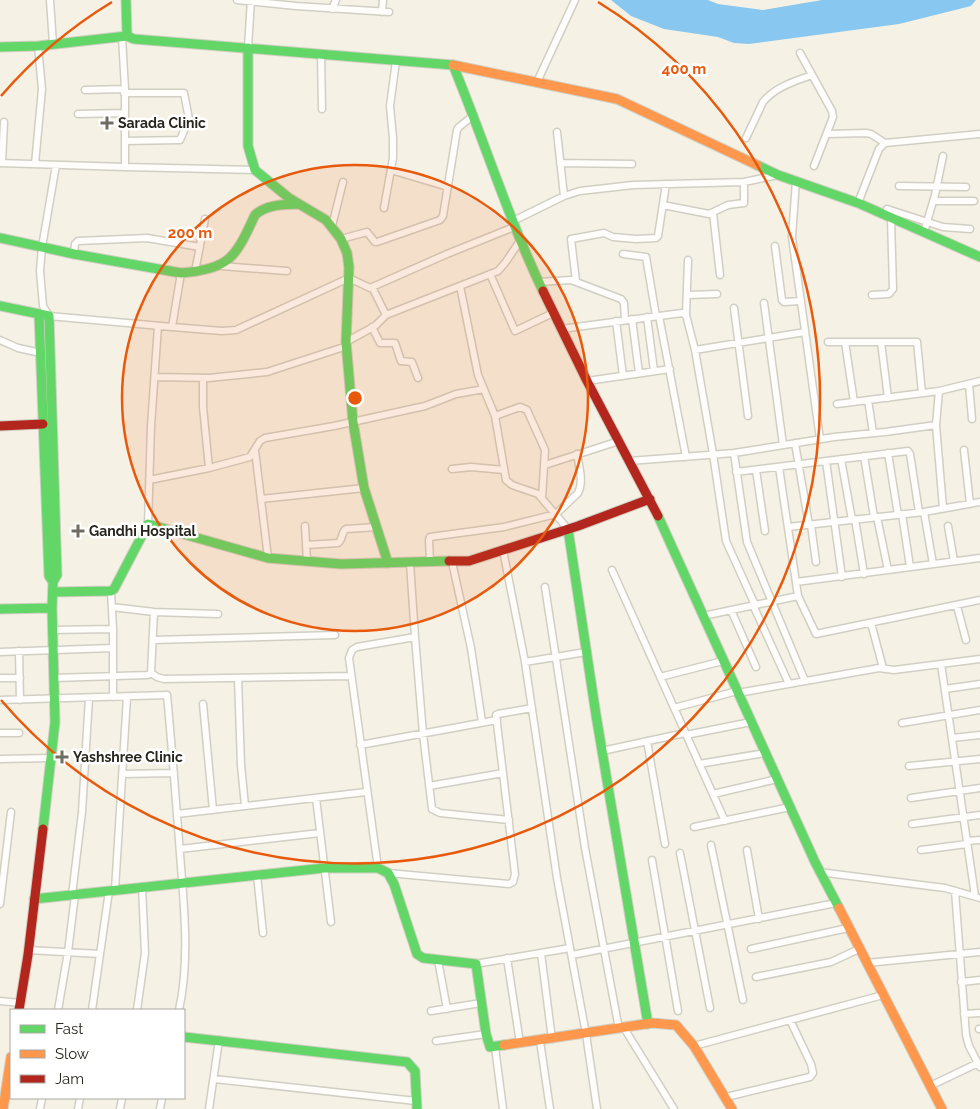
<svg xmlns="http://www.w3.org/2000/svg" width="980" height="1109" font-family="Raleway,sans-serif">
<style>
.water{fill:#88c7ef}
.lines{fill:none;stroke-linecap:round;stroke-linejoin:round}
.street-casing{stroke:#d1cec4;stroke-width:9}
.fast-casing{stroke:#d1cec4;stroke-width:11}
.slow-casing{stroke:#d1cec4;stroke-width:11}
.jam-casing{stroke:#d1cec4;stroke-width:11}
.street{stroke:#fefdfb;stroke-width:6}
.fast{stroke:#63d668;stroke-width:9}
.slow{stroke:#ff974d;stroke-width:9}
.jam{stroke:#b3261e;stroke-width:9}
.ring{fill:none;stroke:#e8590c;stroke-width:2.5}
.poi-dot{fill:#6f6d62;stroke:#fff;stroke-width:2}
.labels{text-anchor:middle;dominant-baseline:central;stroke-width:5;stroke-linejoin:round;paint-order:stroke}
.poi-label{font-size:14px;font-weight:bold;fill:#27251c;stroke:#fff;text-anchor:start}
.centre{fill:#e8590c;stroke:#fff;stroke-width:2.5}
.ring-label{font-size:15px;text-anchor:middle;font-weight:bold;fill:#e8590c;stroke:#fff;stroke-width:5;stroke-linejoin:round;paint-order:stroke}
</style>
<rect width="100%" height="100%" fill="#f5f2e5"/>
<path class="water" d="M 611,0 L 708,0 L 718,4 L 763,10 L 822,0 L 976,0 L 971,6 L 899,24 L 749,44 L 734,43 L 718,37 L 664,29 L 631,16 Z"/>
<g class="lines">
<g class="street-casing">
<path id="street" d="M 50,0 L 53,44
M 237,0 L 296,6 L 389,12
M 332,9 L 336,0
M 382,12 L 383,0
M 122,37 L 125,89 L 125,167 L 255,170
M 248,48 L 251,0
M 800,53 L 832,111 L 833,117 L 814,166
M 321,54 L 322,109
M 537,82 L 575,0
M 85,90 L 125,89
M 124,93 L 184,93 L 189,119 L 180,140 L 125,141
M 78,114 L 125,113
M 557,132 L 564,196
M 827,134 L 866,133 L 871,134 L 885,143
M 746,138 L 763,102 C 775,87 795,81 812,75
M 0,163 L 125,167
M 2,163 L 4,122
M 560,163 L 632,164
M 35,164 L 42,89 L 38,46
M 56,165 L 42,247 L 40,271 L 43,306 L 49,316 L 172,327 L 181,273
M 391,170 L 448,187
M 796,181 L 792,237 L 820,439
M 899,186 L 966,187
M 934,201 L 974,201
M 858,203 L 879,149 L 885,143 L 980,134
M 663,205 L 709,214 L 728,205 L 744,203 L 744,182
M 384,208 L 393,158 L 393,138 L 390,106 L 396,61
M 887,209 L 943,227 L 970,229
M 713,213 L 720,275
M 513,221 L 564,196 L 580,191 L 633,185 L 744,182 L 778,175
M 332,226 L 343,182
M 924,232 L 935,195 L 943,156
M 341,239 L 367,232 L 375,242 L 377,242 L 440,220 L 443,216 L 457,130 L 459,127 L 474,115
M 775,246 L 782,300 L 784,302 L 801,301
M 74,254 L 75,244 L 78,241 L 147,238 L 200,247
M 623,254 L 646,257 L 656,316
M 221,266 L 287,271
M 195,272 L 205,219
M 490,274 L 515,331 L 553,313
M 576,281 L 571,239 L 604,233 L 613,237 L 636,239 L 656,238 L 658,236 L 666,184
M 539,282 L 571,280 L 621,299 L 624,303 L 625,320
M 460,286 L 478,375 L 495,416 L 506,480 L 512,485 L 538,494 L 568,529
M 372,287 L 386,315
M 688,295 L 717,294
M 872,295 L 889,294 L 893,289 L 891,218
M 764,303 L 783,445
M 734,308 L 748,416
M 686,315 L 688,260
M 659,316 L 686,457
M 647,317 L 654,371
M 632,319 L 639,373
M 616,321 L 623,376
M 172,327 L 222,331 L 236,330 L 349,278 L 370,288 L 447,254 L 514,227
M 372,327 L 380,343 L 395,343 L 401,361 L 412,362 L 418,378
M 561,329 L 659,316 L 682,313 L 686,315 L 695,350 L 713,454 L 726,541 L 755,605
M 0,340 L 18,348 L 41,353
M 346,342 L 375,326 L 386,315 L 498,271 L 505,263 L 520,241
M 828,342 L 917,342 L 922,393
M 845,342 L 854,402
M 881,342 L 888,398
M 695,350 L 805,332
M 155,377 L 209,378 L 267,372 L 347,346
M 203,378 L 203,407 L 209,468
M 587,381 L 670,369
M 969,384 L 972,419
M 868,400 L 873,433
M 837,404 L 939,391
M 495,416 L 520,407 L 527,410 L 545,450 L 542,498
M 936,425 L 943,508
M 795,443 L 809,525
M 255,450 L 268,558
M 964,450 L 970,504
M 734,453 L 747,542 L 805,681
M 888,453 L 898,515
M 864,456 L 874,517
M 841,459 L 852,520
M 629,461 L 734,453 L 834,437 L 885,432 L 936,425 L 939,391 L 980,381
M 826,461 L 842,577
M 545,465 L 619,441
M 779,467 L 798,596
M 452,469 L 471,467 L 504,470
M 756,470 L 765,531
M 736,472 L 908,451 L 910,454 L 919,512
M 149,480 L 209,468 L 250,457 L 260,441 L 265,438 L 334,426 L 425,406 L 456,394 L 484,389
M 261,499 L 364,488
M 924,512 L 933,564
M 902,514 L 910,567
M 877,517 L 888,570
M 855,519 L 864,574
M 148,524 L 151,426 L 158,326
M 811,525 L 816,562
M 305,526 L 307,561
M 948,526 L 954,561
M 788,527 L 924,512 L 980,502
M 306,545 L 338,543 C 343,540 341,532 346,529 L 377,527
M 503,550 L 525,662 L 557,878 L 586,1034 L 597,1109
M 430,562 L 429,540 L 430,537 L 504,527 L 556,514 L 578,493 C 584,481 579,467 577,454
M 452,562 L 471,648 L 482,722
M 410,563 L 415,637
M 612,570 L 725,821
M 796,582 L 980,558
M 545,587 L 585,848 L 619,1029
M 111,591 L 113,629 L 113,697
M 753,605 L 789,684
M 957,606 L 966,640
M 112,607 L 154,612 L 218,614
M 731,610 L 756,667
M 703,616 L 798,596 L 816,634 L 980,600
M 871,623 L 883,668
M 52,630 L 113,629
M 153,640 L 335,635
M 19,651 L 20,700
M 0,652 L 113,648
M 525,662 L 586,652
M 941,664 L 975,896
M 151,673 L 157,677 L 164,679 L 351,676
M 660,677 L 723,661
M 0,678 L 20,678
M 54,678 L 148,675 L 151,673 L 154,612
M 238,678 L 241,765 L 245,806
M 945,689 L 980,684
M 738,693 L 879,668 L 894,670 L 980,659
M 0,700 L 167,695 C 172,748 176,801 180,854 C 184,906 190,960 179,1010
M 203,704 L 213,810
M 674,708 L 737,691
M 902,723 L 980,710
M 0,733 L 19,733
M 686,735 L 751,722
M 952,738 L 980,735
M 647,741 L 665,844
M 360,745 L 497,720
M 602,751 L 685,733
M 0,759 L 51,758
M 699,764 L 765,753
M 909,766 L 980,759
M 122,774 L 174,773
M 429,786 L 503,773
M 713,794 L 777,779
M 316,798 L 331,922
M 911,798 L 980,788
M 177,814 L 366,792
M 912,824 L 980,815
M 694,827 L 790,807
M 967,841 L 980,840
M 711,845 L 743,1000
M 180,849 L 320,833
M 747,850 L 759,919
M 921,850 L 967,844
M 680,853 L 710,1008
M 652,860 L 678,1011
M 378,868 L 349,658 L 352,650 L 357,647 L 415,637 L 423,734 L 432,809 L 440,813 L 509,820
M 819,872 L 945,888 L 980,898
M 388,873 L 509,884 L 513,882 L 515,874 L 496,715 L 498,714 L 532,708
M 257,875 L 263,933
M 115,890 L 127,697
M 955,891 L 966,1035 L 969,1046 L 980,1067
M 72,895 L 82,812 L 89,698
M 0,904 L 11,812
M 751,949 L 848,928
M 28,950 L 100,954
M 541,953 L 552,1039
M 572,955 L 836,903
M 507,958 L 520,1043
M 438,960 L 447,1009
M 867,963 L 980,952
M 475,964 L 570,948
M 756,977 L 831,962 L 859,949
M 961,982 L 980,980
M 0,1001 L 20,1003
M 58,1010 L 68,952 L 75,895
M 92,1010 L 109,891
M 137,1010 L 145,953 L 142,887
M 431,1011 L 481,1003
M 964,1014 L 980,1013
M 624,1028 L 674,1109
M 979,1029 L 980,1029
M 436,1041 L 486,1034
M 540,1041 L 550,1109
M 694,1046 L 883,995
M 495,1047 L 503,1109
M 214,1079 L 416,1101
M 930,1086 L 978,1063
M 726,1097 L 810,1077 L 813,1073 L 811,1064 L 790,1020
M 40,1109 L 42,1098
M 78,1109 L 80,1098
M 120,1109 L 122,1098
M 160,1109 L 162,1098
M 209,1109 L 219,1040"/>
</g>
<g class="fast-casing">
<path id="fast" d="M 126,0 L 127,36 L 134,39 L 453,65 C 484,140 508,218 543,291
M 0,47 L 38,46 L 127,36
M 248,48 L 248,146 L 255,170 L 289,198 L 326,220 L 341,239 L 347,253 L 349,267 L 346,342 L 353,422 L 364,488 L 388,563
M 757,165 L 778,175 L 858,203 L 980,257
M 0,238 L 74,254 L 181,273 C 231,268 235,258 255,215 C 267,204 283,205 299,204
M 0,306 L 49,316 L 57,575 L 53,582 L 52,608 L 55,722 L 43,829
M 39,314 L 49,576 L 53,582
M 658,516 L 815,862 L 839,908
M 568,529 L 596,715 L 648,1024
M 53,592 L 111,591 L 114,589 L 148,524 L 268,558 L 341,564 L 449,561
M 0,609 L 52,608
M 34,899 L 324,868 L 378,868 L 388,873 L 394,884 L 417,954 L 423,958 L 476,964 L 486,1034 L 490,1047 L 504,1045
M 184,1037 L 407,1062 L 415,1071 L 417,1109"/>
</g>
<g class="slow-casing">
<path id="slow" d="M 453,65 L 617,99 L 757,165
M 839,908 L 942,1109
M 504,1045 L 652,1023 L 676,1025 L 694,1046 L 732,1109
M 3,1109 L 11,1057"/>
</g>
<g class="jam-casing">
<path id="jam" d="M 543,291 L 587,381 L 658,516
M 0,426 L 43,424
M 449,561 L 469,561 L 578,526 L 650,499
M 19,1010 L 28,955 L 43,829"/>
</g>
<use href="#street" class="street"/>
<use href="#fast" class="fast"/>
<use href="#slow" class="slow"/>
<use href="#jam" class="jam"/>
</g>
<circle cx="355" cy="398" r="233" fill="#e8590c" fill-opacity=".12"/>
<g class="ring">
<circle cx="355" cy="398" r="233"/>
<path d="M1 96A465 465 0 0 1 112 2M598 2A465 465 0 1 1 1 700"/>
</g>
<g class="poi-dot">
<path d="M104.5 115.5h5v5h5v5h-5v5h-5v-5h-5v-5h5z"/>
<path d="M75.5 523.5h5v5h5v5h-5v5h-5v-5h-5v-5h5z"/>
<path d="M59.5 749.5h5v5h5v5h-5v5h-5v-5h-5v-5h5z"/>
</g>
<g class="labels">
<g class="poi-label">
<text x="118" y="123">Sarada Clinic</text>
<text x="89" y="531">Gandhi Hospital</text>
<text x="73" y="757">Yashshree Clinic</text>
</g>
</g>
<circle cx="355" cy="398" r="8" class="centre"/>
<g class="ring-label">
<text x="684" y="74">400 m</text>
<text x="190" y="238">200 m</text>
</g>
<rect x="10" y="1009" width="175" height="90" fill="#ffffff" stroke="#a9a8a4"/>
<rect x="20" y="1025" width="25" height="8" fill="#63d668" stroke="#a9a8a4"/>
<text x="55" y="1034" font-size="15" fill="#27251c">Fast</text>
<rect x="20" y="1050" width="25" height="8" fill="#ff974d" stroke="#a9a8a4"/>
<text x="55" y="1059" font-size="15" fill="#27251c">Slow</text>
<rect x="20" y="1075" width="25" height="8" fill="#b3261e" stroke="#a9a8a4"/>
<text x="55" y="1084" font-size="15" fill="#27251c">Jam</text>
</svg>
